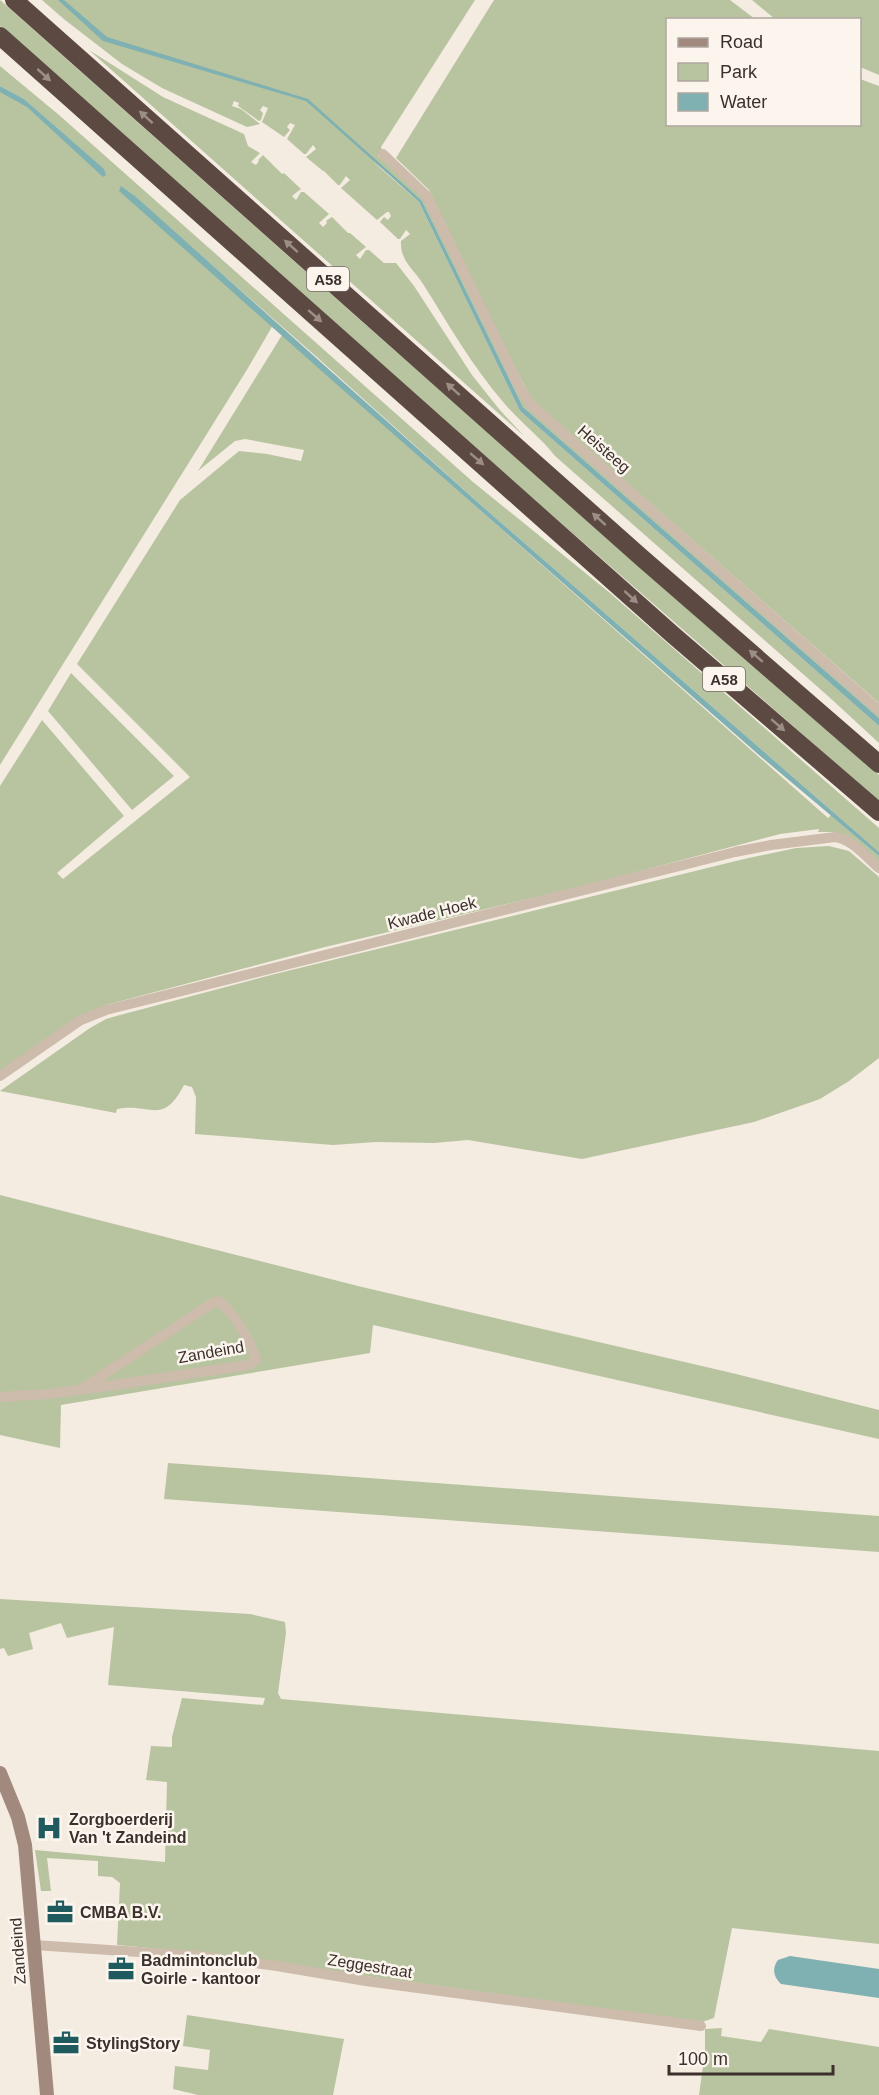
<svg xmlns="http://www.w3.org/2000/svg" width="879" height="2095" font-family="Arial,sans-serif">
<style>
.green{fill:#b8c4a0}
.water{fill:#7fb0b2}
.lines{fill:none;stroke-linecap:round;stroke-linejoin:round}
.street{stroke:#cdbbac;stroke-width:10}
.secondary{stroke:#a18a7d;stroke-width:14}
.highway{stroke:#5c4a42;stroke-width:18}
.oneway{fill:#9c8e87}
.labels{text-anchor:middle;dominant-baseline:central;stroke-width:5;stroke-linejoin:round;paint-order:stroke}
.shield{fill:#fbf5ee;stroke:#756b66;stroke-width:1.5}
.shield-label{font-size:15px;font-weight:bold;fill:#3b302b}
.street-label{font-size:16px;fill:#3b302b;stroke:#fbf5ee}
.poi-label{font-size:16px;font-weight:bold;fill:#3b302b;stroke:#fbf5ee;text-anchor:start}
</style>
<rect width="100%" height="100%" fill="#f4ebe1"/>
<path class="green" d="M 0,0 L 393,349 L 879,775 L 879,801 L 506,475 L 0,26 Z
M 42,0 L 475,0 L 381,147 L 382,150 L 378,156 L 422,194 L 521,395 L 879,714 L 879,718 L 523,407 L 422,201 L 370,159 L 419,202 L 520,411 L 879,726 L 879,743 L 828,696 L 555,456 C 540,437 520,422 504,403 C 472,366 449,325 423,284 C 413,268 400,261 401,241 L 410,234 L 406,230 L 400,239 L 398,239 L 380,222 L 384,217 L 388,220 L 391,216 L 389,212 L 387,212 L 377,220 L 341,188 L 350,180 L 346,176 L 340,185 L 338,185 L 324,171 L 323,171 L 306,157 L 316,149 L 313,145 L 306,154 L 304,154 L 287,139 L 295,125 L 290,123 L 287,127 L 290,130 L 284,137 L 262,122 L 268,108 L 263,106 L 260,110 L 263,113 L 261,120 L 259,121 L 238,106 L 239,103 L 234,101 L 232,106 L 241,109 L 260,124 L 247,127 L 162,88 L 122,64 L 65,20 Z
M 494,0 L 730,0 L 755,19 L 668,20 L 668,124 L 860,124 L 860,79 L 879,86 L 879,703 L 532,400 L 483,306 L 429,190 L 396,158 Z
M 752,0 L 879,0 L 879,75 L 860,67 L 860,20 L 775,19 Z
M 89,50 L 163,97 L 244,134 L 248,146 L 260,153 L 251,162 L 256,165 L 259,161 L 258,160 L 263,155 L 282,174 L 284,173 L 301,189 L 292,196 L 296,200 L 301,192 L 304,192 L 329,214 L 319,223 L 323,227 L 327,223 L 326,221 L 332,217 L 348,233 L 350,233 L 366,247 L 356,255 L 360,259 L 366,250 L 369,250 L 384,263 L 396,263 L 414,286 L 472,375 L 499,409 L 524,436 Z
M 0,66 L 59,115 L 473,482 L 610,593 L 879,828 L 879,852 L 483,507 L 319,359 L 122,186 L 273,325 L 248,368 L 0,765 L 0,89 L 20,101 L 106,172 L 24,99 L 0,86 Z
M 282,335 L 828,818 L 831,815 L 879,856 L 879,865 L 836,832 L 818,832 L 819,829 L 780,834 L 591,884 L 325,947 L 106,1005 L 0,1073 L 0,786 L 42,720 L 124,816 L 57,873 L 63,879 L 190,777 L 77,664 L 180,500 L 239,451 L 267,454 L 301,461 L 304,450 L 245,439 L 235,441 L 198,471 Z
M 71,673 L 174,776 L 132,810 L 48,711 Z
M 829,846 L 849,851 L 879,877 L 879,1058 L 849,1081 L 820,1099 L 754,1122 L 582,1159 L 468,1140 L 434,1143 L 376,1142 L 333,1145 L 195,1134 L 196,1097 L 192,1087 L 184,1085 C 162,1127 151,1102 117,1109 L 116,1113 L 0,1091 L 90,1028 L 106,1019 L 120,1015 L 271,975 L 744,859 L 796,848 Z
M 0,1195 L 362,1287 L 732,1373 L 879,1410 L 879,1439 L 373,1325 L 370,1353 L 61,1405 L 60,1448 L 0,1435 Z
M 168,1463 L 879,1516 L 879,1552 L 164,1499 Z
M 0,1599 L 250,1614 L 285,1622 L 286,1633 L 278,1693 L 281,1699 L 879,1751 L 879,1944 L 732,1928 L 714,2018 L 702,2022 L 183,1951 L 117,1945 L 120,1883 L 112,1877 L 98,1876 L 98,1861 L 47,1858 L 51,1891 L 41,1891 L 35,1850 L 165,1862 L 167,1782 L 146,1780 L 151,1746 L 172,1747 L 172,1737 L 182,1698 L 263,1705 L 265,1698 L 108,1685 L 114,1627 L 67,1638 L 61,1623 L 29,1633 L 33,1649 L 8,1656 L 4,1648 L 0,1649 Z
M 187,2015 L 344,2039 L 333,2095 L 198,2095 L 173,2089 L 175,2066 L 208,2070 L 210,2050 L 183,2046 Z
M 722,2028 L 721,2036 L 761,2042 L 769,2029 L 879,2047 L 879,2095 L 699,2095 L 705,2051 L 705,2029 Z"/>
<path class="water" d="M 58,0 L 64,0 L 107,37 L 308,99 L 422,201 L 523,407 L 879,718 L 879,726 L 520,411 L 419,202 L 387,173 L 306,101 L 103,41 Z
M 0,86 L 24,99 L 104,169 L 106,175 L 103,177 L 27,107 L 0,92 Z
M 121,186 L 136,197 L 483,507 L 879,852 L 879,856 L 759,755 L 334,382 L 119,191 Z
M 790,1956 L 879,1969 L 879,1998 L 781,1984 C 773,1977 772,1968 778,1960 Z"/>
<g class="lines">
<path class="street" d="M 383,154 L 427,196 L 520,388 L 531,405 L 879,710
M 0,1076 L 81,1020 L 106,1010 L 735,852 L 771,845 L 835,837 C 852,839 866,857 879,868
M 219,1301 C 235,1315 250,1339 256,1360 L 249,1365 L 80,1390 L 211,1304 Z
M 0,1397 L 46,1394 L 80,1390
M 34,1945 L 199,1956 L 277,1966 L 366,1981 L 701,2026"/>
<path class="secondary" d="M 0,1773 L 18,1817 L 25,1845 L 47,2095"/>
<path class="highway" d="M 14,0 L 642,558 L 879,764
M 0,36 L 672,634 L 879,812"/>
</g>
<defs><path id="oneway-solid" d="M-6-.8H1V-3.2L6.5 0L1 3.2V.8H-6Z" transform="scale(1.5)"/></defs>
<g class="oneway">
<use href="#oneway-solid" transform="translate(44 75) rotate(42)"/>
<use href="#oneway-solid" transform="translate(146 117) rotate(-138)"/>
<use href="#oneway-solid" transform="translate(291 246) rotate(-138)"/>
<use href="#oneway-solid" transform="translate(315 316) rotate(41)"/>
<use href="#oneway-solid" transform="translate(453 389) rotate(-138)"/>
<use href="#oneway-solid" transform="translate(477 459) rotate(41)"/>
<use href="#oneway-solid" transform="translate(599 519) rotate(-138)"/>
<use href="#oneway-solid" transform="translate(631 597) rotate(42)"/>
<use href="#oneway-solid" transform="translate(756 656) rotate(-139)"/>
<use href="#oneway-solid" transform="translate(778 725) rotate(41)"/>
</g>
<defs>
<g id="hospital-bare" transform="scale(2.07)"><path d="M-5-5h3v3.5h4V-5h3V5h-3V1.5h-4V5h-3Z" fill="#1f5a5e" stroke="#fbf5ee" stroke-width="2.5" paint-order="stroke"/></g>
<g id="office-bare" transform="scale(2.07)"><path d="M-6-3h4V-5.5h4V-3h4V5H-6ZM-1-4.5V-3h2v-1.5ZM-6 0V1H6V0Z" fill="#1f5a5e" stroke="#fbf5ee" stroke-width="2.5" paint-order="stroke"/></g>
</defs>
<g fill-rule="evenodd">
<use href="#hospital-bare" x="49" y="1828"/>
<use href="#office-bare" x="60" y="1912"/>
<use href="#office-bare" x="121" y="1969"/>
<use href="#office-bare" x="66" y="2043"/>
</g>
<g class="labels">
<g class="shield">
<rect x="307" y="267" width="42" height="24" rx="4.5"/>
<rect x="703" y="667" width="42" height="24" rx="4.5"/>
</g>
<g class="shield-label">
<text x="328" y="279">A58</text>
<text x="724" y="679">A58</text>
</g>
<g class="street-label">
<text transform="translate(604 449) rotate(41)">Heisteeg</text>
<text transform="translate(432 913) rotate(-14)">Kwade Hoek</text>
<text transform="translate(211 1352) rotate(-10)">Zandeind</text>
<text transform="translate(18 1951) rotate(-94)">Zandeind</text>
<text transform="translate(370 1966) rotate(9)">Zeggestraat</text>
</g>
<g class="poi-label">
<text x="69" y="1819">Zorgboerderij<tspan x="69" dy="18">Van 't Zandeind</tspan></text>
<text x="80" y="1912">CMBA B.V.</text>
<text x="141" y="1960">Badmintonclub<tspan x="141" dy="18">Goirle - kantoor</tspan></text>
<text x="86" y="2043">StylingStory</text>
</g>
</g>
<rect x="666" y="18" width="195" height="108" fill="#fbf5ee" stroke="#aea6a0" stroke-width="1.5"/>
<rect x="678" y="38" width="30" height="9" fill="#a18a7d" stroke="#aea6a0" stroke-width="1.5"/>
<text x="720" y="48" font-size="18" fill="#3b302b">Road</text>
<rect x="678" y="63" width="30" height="18" fill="#b8c4a0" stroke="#aea6a0" stroke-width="1.5"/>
<text x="720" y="78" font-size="18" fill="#3b302b">Park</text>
<rect x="678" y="93" width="30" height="18" fill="#7fb0b2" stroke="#aea6a0" stroke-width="1.5"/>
<text x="720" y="108" font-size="18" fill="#3b302b">Water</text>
<path d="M669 2065v9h164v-9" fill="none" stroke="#3b302b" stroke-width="3"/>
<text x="678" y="2065" font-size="18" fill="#3b302b" stroke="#fbf5ee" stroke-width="4.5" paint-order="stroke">100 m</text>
</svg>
